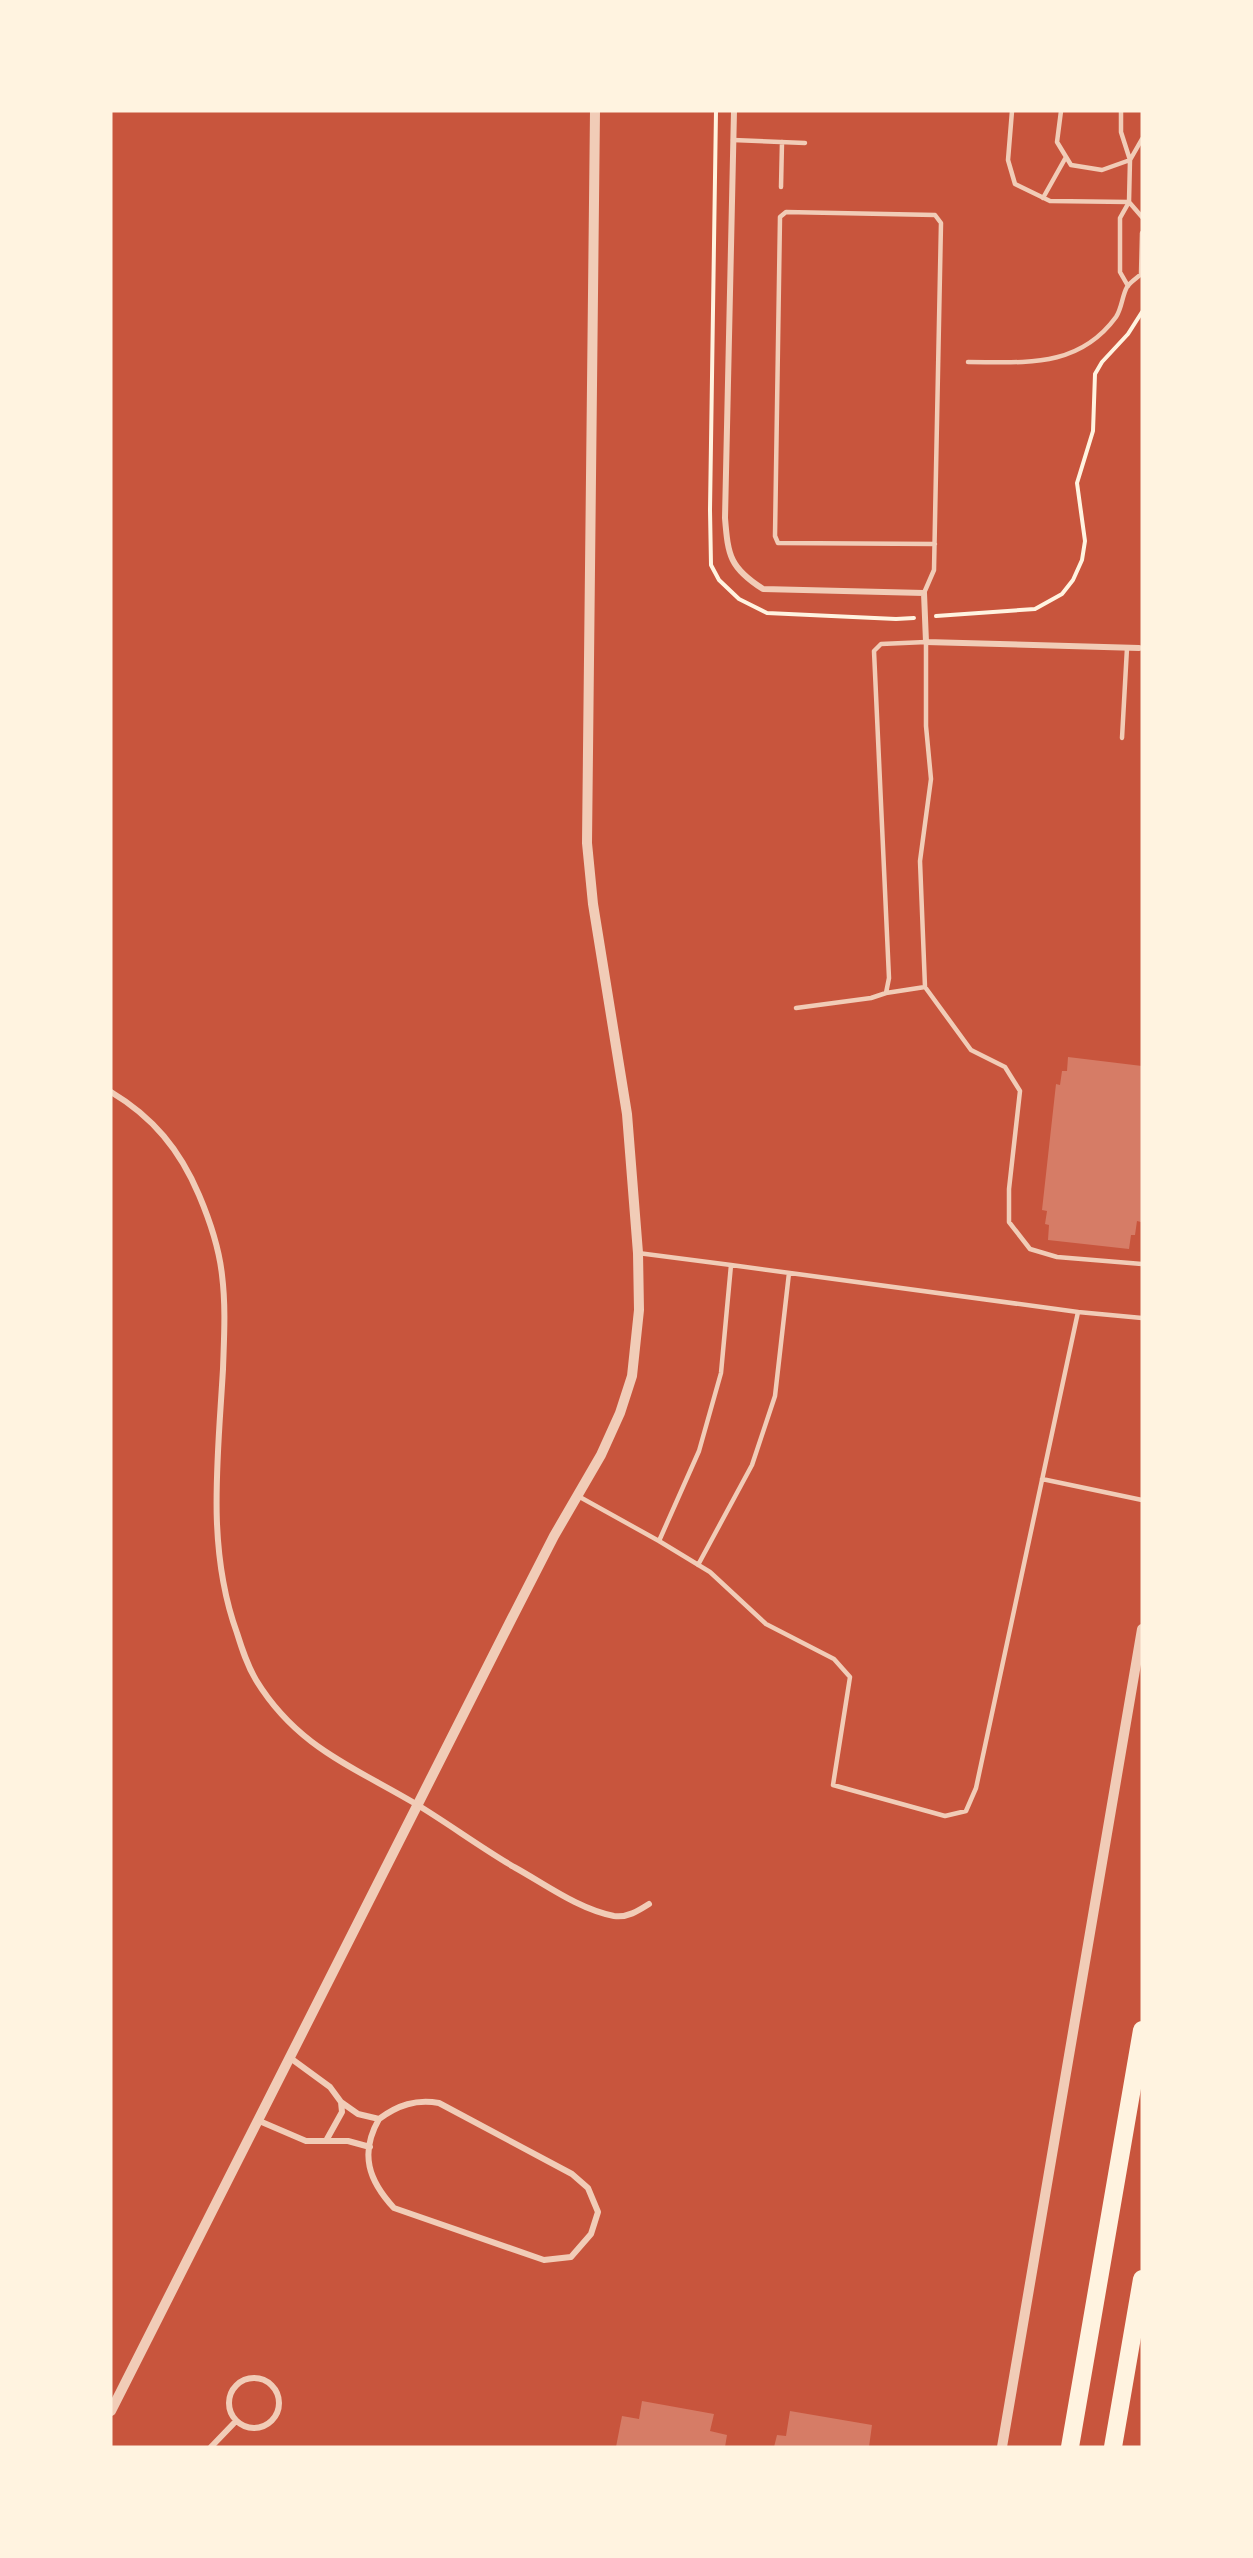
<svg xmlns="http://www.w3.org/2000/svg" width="1253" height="2558" font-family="'Open Sans',sans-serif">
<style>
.building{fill:#d67c66}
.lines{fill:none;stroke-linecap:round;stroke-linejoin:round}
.path{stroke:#fff3e0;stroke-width:4}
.service{stroke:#f1ccb7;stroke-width:4.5}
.minor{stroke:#f1ccb7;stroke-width:6}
.tertiary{stroke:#f1ccb7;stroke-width:10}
.motorway{stroke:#fff3e0;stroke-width:18}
</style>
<rect width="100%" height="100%" fill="#c8553d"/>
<path class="building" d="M 1068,1057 L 1142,1066 L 1142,1214 L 1141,1222 L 1137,1221 L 1135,1235 L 1131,1235 L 1129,1249 L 1048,1240 L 1049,1225 L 1045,1224 L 1047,1211 L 1042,1210 L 1056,1084 L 1060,1085 L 1062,1071 L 1067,1071 Z
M 642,2401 L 714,2414 L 710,2431 L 727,2435 L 725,2447 L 616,2447 L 622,2416 L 639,2419 Z
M 790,2411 L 872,2425 L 869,2447 L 774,2447 L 777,2435 L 786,2436 Z"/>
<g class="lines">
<path class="path" d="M 716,111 L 710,510 L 711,565 L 719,580 L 739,599 L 767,613 L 896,619 L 914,618
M 936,616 L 1035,609 L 1062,594 L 1073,580 L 1082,560 L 1085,541 L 1077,483 L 1093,431 L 1095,374 L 1102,362 L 1128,334 L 1142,312"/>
<path class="service" d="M 1012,111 L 1008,160 L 1015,184 L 1050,201 L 1129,202 L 1130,160 L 1121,132 L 1121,111
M 1061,111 L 1057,142 L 1071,165 L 1102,170 L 1130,160 L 1142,139
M 733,140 L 805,143
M 781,187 L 782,142
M 1043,198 L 1066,157
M 1128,286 L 1120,272 L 1120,218 L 1129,202 L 1142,217
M 968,362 C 1024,362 1078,369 1116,317 C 1122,308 1122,296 1127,287 C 1130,282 1137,278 1141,274 L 1142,233
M 924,593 L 934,570 L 941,223 L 935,215 L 786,212 L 780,217 L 775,536 L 778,543 L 935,544
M 1122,738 L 1127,648
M 925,987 L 971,1050 L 1005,1067 L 1020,1091 L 1009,1189 L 1009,1222 L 1030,1249 L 1057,1257 L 1142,1264
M 796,1008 L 871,998 L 886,993 L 889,978 L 874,651 L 881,644 L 926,642 L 926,726 L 931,779 L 920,861 L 925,987 L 886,993
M 1078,1312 L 1142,1318
M 1042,1479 L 1142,1500
M 578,1496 L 659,1541 L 699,1451 L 721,1373 L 731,1265 L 638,1253
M 659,1541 L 710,1572 L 766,1624 L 834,1659 L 850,1677 L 833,1785 L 945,1816 L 966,1811 L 976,1788 L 1078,1312 L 731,1265
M 698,1565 L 752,1465 L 775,1396 L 789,1273"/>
<path class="minor" d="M 734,111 L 725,518 C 728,556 730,568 763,589 L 924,593 L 926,642 L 1139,648
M 111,1092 C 153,1117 180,1150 199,1195 C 210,1221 219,1247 222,1275 C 226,1307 224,1338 223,1369 C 218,1458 206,1548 237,1633 C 242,1649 247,1665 256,1680 C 297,1747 352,1766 416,1804 C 449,1824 480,1847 514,1867 C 545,1884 578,1909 614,1916 C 627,1918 638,1911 649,1904
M 289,2057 L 330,2087 L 341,2102 L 358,2114 L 379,2119 C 398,2105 416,2099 439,2103 L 572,2174 L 588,2188 L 598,2212 L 591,2234 L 571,2257 L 544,2260 L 394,2208 C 369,2181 359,2154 379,2119
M 257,2120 L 306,2141 L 348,2141 L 370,2147
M 327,2139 L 342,2112 L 341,2102
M229 2403a25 25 0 1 1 50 0a25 25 0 1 1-50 0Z
M 211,2447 L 236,2421"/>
<path class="tertiary" d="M 111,2411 L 511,1620 L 554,1536 L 601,1455 L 620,1413 L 632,1376 L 639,1310 L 638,1253 L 627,1114 L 593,904 L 587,843 L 595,111
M 1002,2447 L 1142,1629"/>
<path class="motorway" d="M 1070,2447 L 1142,2030
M 1113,2447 L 1142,2279"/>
</g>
<rect width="1253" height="2558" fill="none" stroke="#fff3e0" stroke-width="225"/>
</svg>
